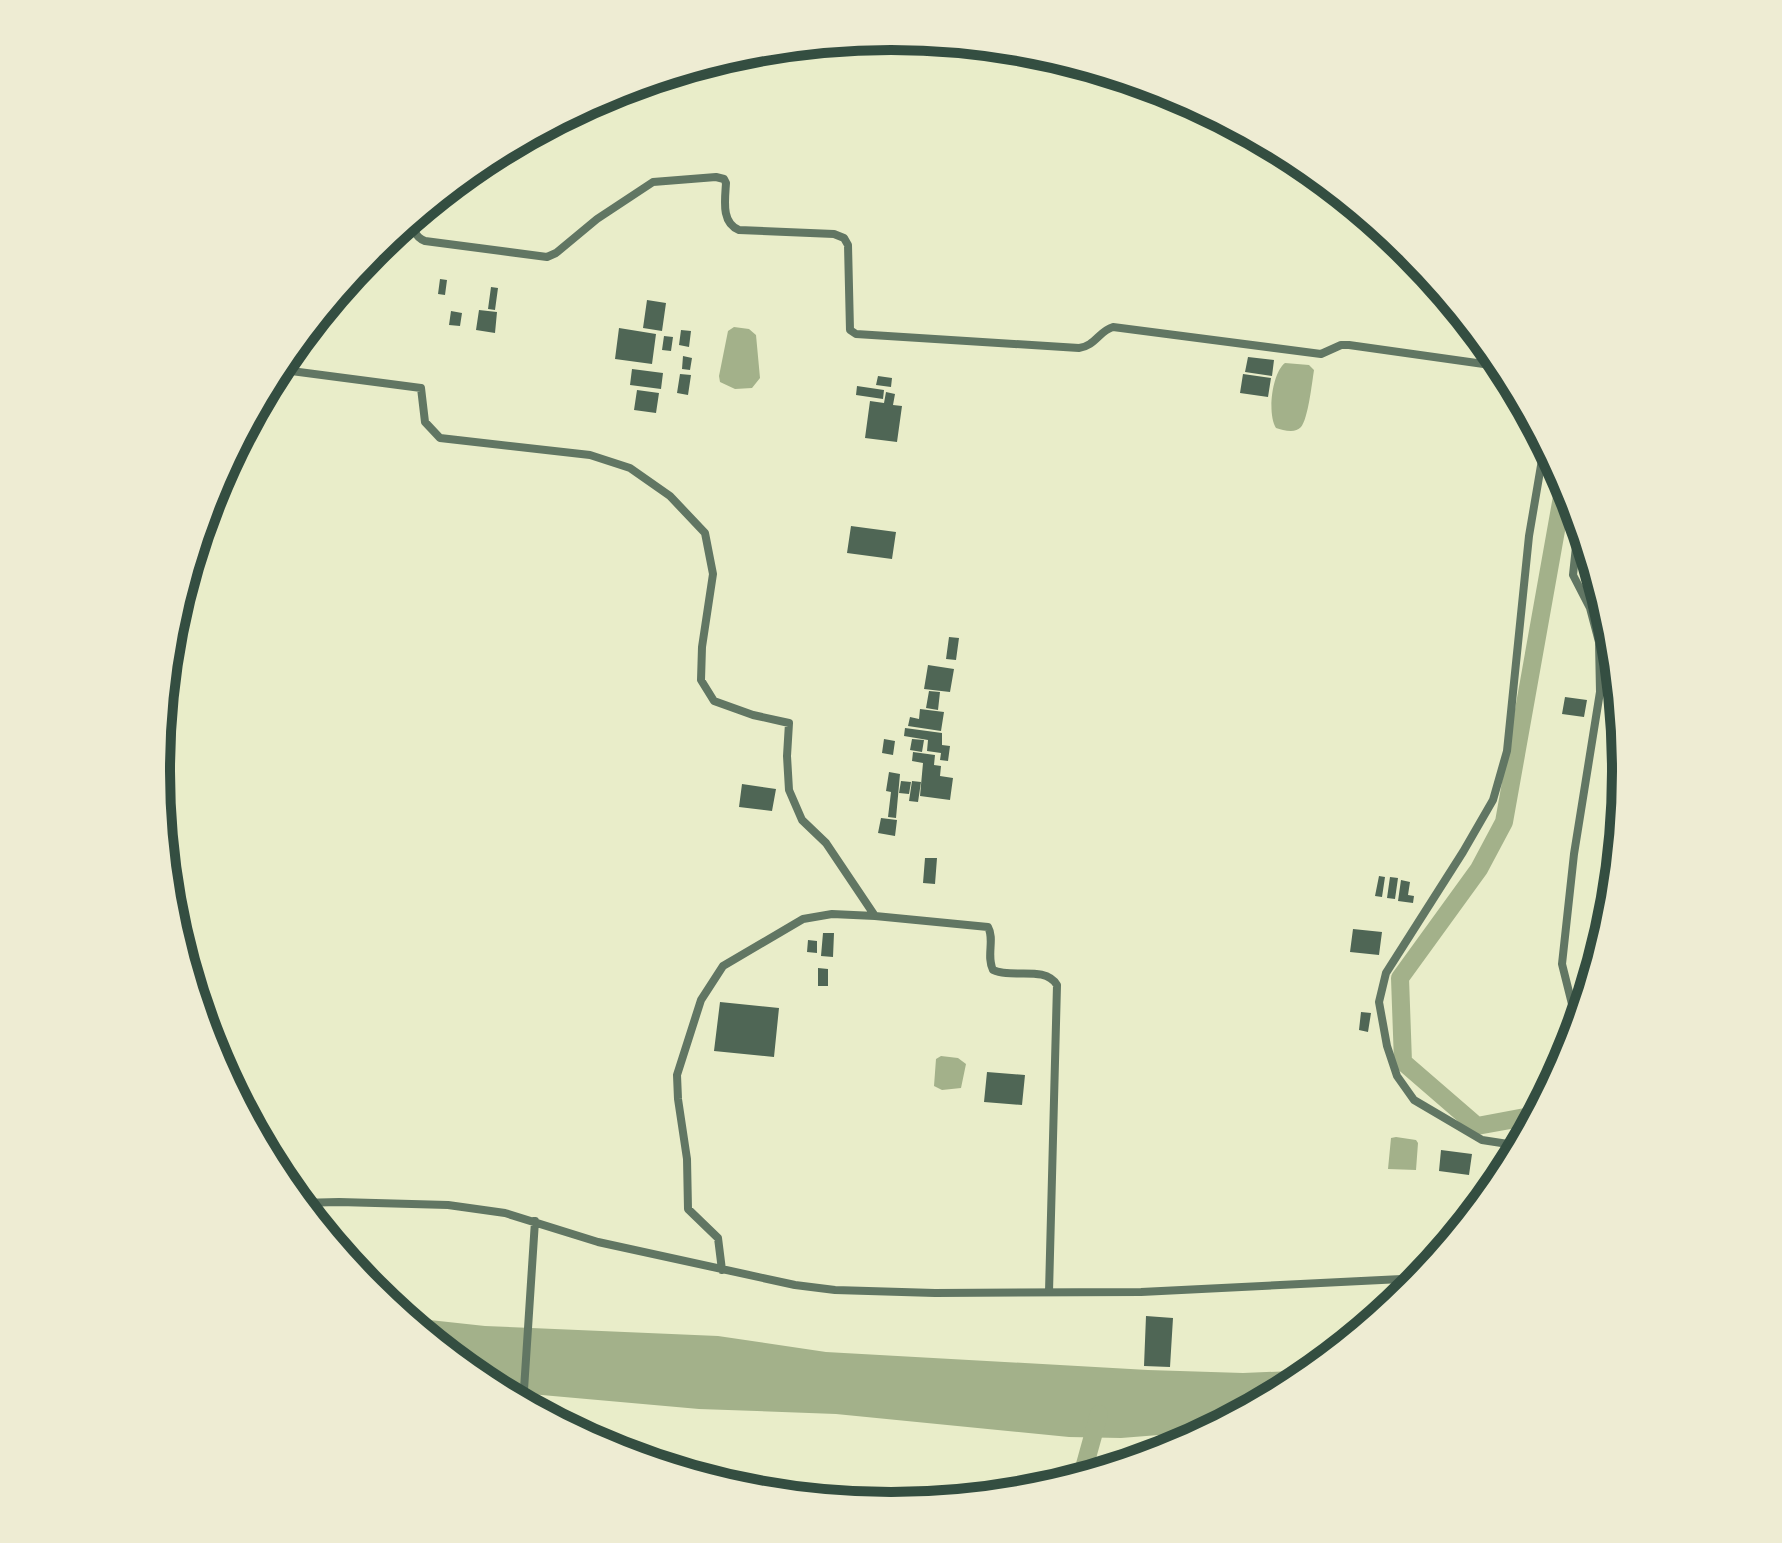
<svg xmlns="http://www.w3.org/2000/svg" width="1782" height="1543" font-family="'Noto Serif',serif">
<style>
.water{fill:#a3b18a}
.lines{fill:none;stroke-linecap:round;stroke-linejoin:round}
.canal{stroke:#a3b18a;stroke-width:18}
.building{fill:#4f6655}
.minor{stroke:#617663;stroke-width:8}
.rim{fill:none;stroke:#344e41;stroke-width:10}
</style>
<rect width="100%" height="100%" fill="#e9edc9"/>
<path class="water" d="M 734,327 L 749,329 L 756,335 L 760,378 L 752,388 L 735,389 L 720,382 L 719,376 L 728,331 Z
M 1285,363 L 1309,365 L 1314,370 C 1312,383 1308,419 1301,427 C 1295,434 1283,430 1276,428 C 1267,414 1272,373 1285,363 Z
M 941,1056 L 958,1058 L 966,1064 L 961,1088 L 942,1090 L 934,1086 L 936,1059 Z
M 1396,1137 L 1416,1140 L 1418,1143 L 1416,1170 L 1388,1169 L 1391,1138 Z
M 402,1317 L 485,1326 L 718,1336 L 826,1352 L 1148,1370 L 1243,1373 L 1316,1370 L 1299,1383 L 1209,1431 L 1121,1438 L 1069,1437 L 836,1414 L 699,1409 L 497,1391 L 482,1383 Z"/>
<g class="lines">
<path class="canal" d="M 1537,1115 L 1477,1126 L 1403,1062 L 1400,978 L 1479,869 L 1504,822 L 1565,480
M 1081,1479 L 1099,1414"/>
</g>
<path class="building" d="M 481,161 L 488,162 L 482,182 L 464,179 L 464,175 Z
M 440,279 L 447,280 L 445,295 L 438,294 Z
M 491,287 L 498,288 L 495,310 L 488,309 Z
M 647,300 L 666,303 L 662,331 L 643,328 Z
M 479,310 L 497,312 L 495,333 L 476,330 Z
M 451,311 L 462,313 L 460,326 L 449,325 Z
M 619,328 L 656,334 L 652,364 L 615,359 Z
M 681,330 L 691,331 L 689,347 L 679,345 Z
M 664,336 L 673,337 L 671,351 L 662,350 Z
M 683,356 L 692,358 L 690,370 L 682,369 Z
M 1248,357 L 1274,360 L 1272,376 L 1245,372 Z
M 632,369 L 663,373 L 661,389 L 630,385 Z
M 680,374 L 691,375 L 688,395 L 677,393 Z
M 1243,374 L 1271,378 L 1268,397 L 1240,393 Z
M 878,376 L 892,378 L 891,387 L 876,385 Z
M 857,386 L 884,390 L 883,399 L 856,395 Z
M 637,390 L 659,393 L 656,413 L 634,410 Z
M 886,392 L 895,394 L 893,405 L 902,406 L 897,442 L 865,438 L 870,401 L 884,403 Z
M 851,526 L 896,532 L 892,559 L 847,553 Z
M 949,637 L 959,638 L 956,660 L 946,659 Z
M 928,665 L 954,669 L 950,692 L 924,689 Z
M 929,691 L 940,692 L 938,710 L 926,708 Z
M 1565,697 L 1587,700 L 1584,717 L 1562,714 Z
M 920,709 L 944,712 L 941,731 L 908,726 L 910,717 L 919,719 Z
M 905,728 L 942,733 L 942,745 L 950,746 L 948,761 L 940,760 L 941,753 L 927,751 L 928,740 L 904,736 Z
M 884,739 L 895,741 L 893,755 L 882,753 Z
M 912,739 L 924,740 L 922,752 L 910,750 Z
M 913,752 L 935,755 L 934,765 L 941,766 L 940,776 L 953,778 L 950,800 L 920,796 L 923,763 L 912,761 Z
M 889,772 L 900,774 L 896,818 L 888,817 L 891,792 L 886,791 Z
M 901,781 L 911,782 L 909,794 L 899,793 Z
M 912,781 L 921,782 L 918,802 L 909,801 Z
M 742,784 L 776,789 L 772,811 L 739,807 Z
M 881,818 L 897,820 L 895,836 L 878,833 Z
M 925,858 L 937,858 L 935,884 L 923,883 Z
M 1379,876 L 1385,877 L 1382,897 L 1375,896 Z
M 1390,877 L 1398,878 L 1395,899 L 1387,898 Z
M 1401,880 L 1410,882 L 1408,895 L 1414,896 L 1413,903 L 1398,901 Z
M 1353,929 L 1382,932 L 1379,955 L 1350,952 Z
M 823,933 L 834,933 L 833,957 L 821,956 Z
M 808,940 L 817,941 L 817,953 L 807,952 Z
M 818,968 L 828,969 L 828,986 L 818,986 Z
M 720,1002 L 779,1008 L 774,1057 L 714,1051 Z
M 1361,1012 L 1371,1013 L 1368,1032 L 1359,1030 Z
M 987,1072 L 1025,1075 L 1022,1105 L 984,1102 Z
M 1441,1150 L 1472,1154 L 1469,1175 L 1439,1171 Z
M 1146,1316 L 1173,1318 L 1170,1367 L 1144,1366 Z"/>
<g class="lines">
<path class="minor" d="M 414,216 C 414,228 413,236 425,241 L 547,257 L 556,253 L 597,219 L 653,182 L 716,177 L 724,179 L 726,183 C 725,200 721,223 739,230 L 834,234 L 844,238 L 848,245 L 850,330 L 856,334 L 1079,348 C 1095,346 1099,331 1113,327 L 1321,354 L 1341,345 L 1349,345 L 1505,367
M 276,369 L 421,388 L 425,422 L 440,438 L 590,455 L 630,468 L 670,496 L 705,533 L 713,574 L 702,647 L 701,680 L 714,701 L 753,715 L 789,723 L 787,756 L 789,790 L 802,820 L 826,843 L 875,916 L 832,914 L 803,919 L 723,966 L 701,1000 L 677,1075 L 678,1099 L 687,1159 L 688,1209 L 718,1238 L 722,1270
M 875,916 L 988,927 C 995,939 986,956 993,970 C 1012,979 1045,965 1057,985 L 1049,1292
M 1578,1028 L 1562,964 L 1574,854 L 1600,692 L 1599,642 L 1590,608 L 1573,575 L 1579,518
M 1521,1146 L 1482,1140 L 1414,1100 L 1397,1076 L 1387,1046 L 1379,1002 L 1386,973 L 1463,852 L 1493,800 L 1507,751 L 1529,536 L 1545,442
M 299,1203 L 339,1202 L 448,1205 L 505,1213 L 598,1242 L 795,1285 L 835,1290 L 935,1293 L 1141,1292 L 1422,1278
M 523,1405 L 535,1221"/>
</g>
<path d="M0 0H1782V1543H0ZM170 771a721 721 0 1 1 1442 0a721 721 0 1 1-1442 0Z" fill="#eeecd3" fill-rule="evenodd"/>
<path class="rim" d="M170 771a721 721 0 1 1 1442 0a721 721 0 1 1-1442 0Z"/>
</svg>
